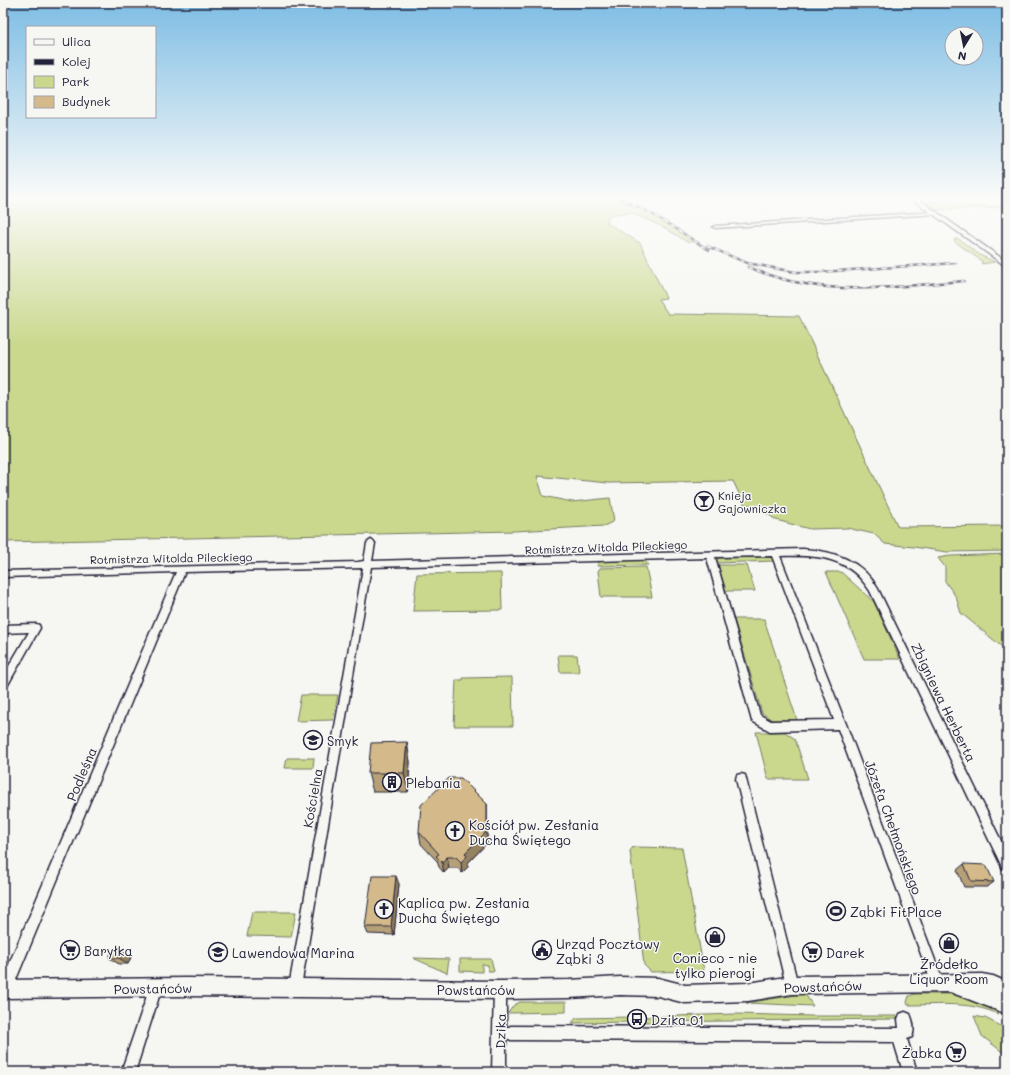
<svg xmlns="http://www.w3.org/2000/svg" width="1010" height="1075" font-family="Mali,sans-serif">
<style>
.green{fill:#c9d88d;stroke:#767d64}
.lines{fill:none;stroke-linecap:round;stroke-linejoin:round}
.street-casing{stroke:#22223b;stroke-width:3}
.secondary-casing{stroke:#22223b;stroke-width:3}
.street{fill:#f6f6f2;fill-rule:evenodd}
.secondary{fill:#f6f6f2;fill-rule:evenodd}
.rail-casing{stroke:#22223b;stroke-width:2.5}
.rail{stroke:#f6f6f2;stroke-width:1.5;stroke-dasharray:4.5;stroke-linecap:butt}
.wall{fill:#b6a077;stroke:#22223b}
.shaded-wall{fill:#948261;stroke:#22223b}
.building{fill:#d4ba8a;stroke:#22223b}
.labels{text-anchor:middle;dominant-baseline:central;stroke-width:3;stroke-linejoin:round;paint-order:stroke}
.poi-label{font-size:11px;fill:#22223b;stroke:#f6f6f2;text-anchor:start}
.street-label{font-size:11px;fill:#22223b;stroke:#f6f6f2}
.near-street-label{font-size:13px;fill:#22223b;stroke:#f6f6f2}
.near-poi-label{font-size:13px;fill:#22223b;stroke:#f6f6f2;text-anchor:start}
</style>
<rect width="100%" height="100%" fill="#f6f6f2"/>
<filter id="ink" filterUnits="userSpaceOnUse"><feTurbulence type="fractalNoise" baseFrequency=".025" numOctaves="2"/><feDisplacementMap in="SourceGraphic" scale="8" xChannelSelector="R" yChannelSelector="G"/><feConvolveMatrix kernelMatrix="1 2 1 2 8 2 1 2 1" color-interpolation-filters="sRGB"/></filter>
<g filter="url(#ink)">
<path class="green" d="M 3,197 L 612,197 C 643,205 668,224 695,242 L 687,242 L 665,228 L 631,213 L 609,216 L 607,223 L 640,243 L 666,298 L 658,299 L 668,314 L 799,316 L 898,527 L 1007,526 L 1007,551 L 947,552 L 914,547 L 885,544 L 874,534 L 847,528 L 810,529 L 802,527 L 776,520 L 758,507 L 744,504 L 733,481 L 608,483 L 537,476 L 543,496 L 572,502 L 610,498 L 614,521 L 604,526 L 515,531 L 3,542 Z
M 952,200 L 964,206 L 1007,206 L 1007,207 L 937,210 L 927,204 L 930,202 Z
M 955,239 L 959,239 L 980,255 L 995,262 L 982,264 L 981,263 L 983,262 L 954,241 Z
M 1007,554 L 1007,651 L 961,613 L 956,597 L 945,581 L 945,567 L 938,558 L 950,556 Z
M 768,557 L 773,558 L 775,561 L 716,563 L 717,559 L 720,558 Z
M 643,560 L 646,562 L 648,565 L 597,566 L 598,563 L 602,561 Z
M 718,565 L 747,565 L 755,591 L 726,591 Z
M 646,567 L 652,597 L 601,597 L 598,571 L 600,568 Z
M 826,572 L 841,572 L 874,602 L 900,659 L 864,659 Z
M 501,573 L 502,610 L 413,611 L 417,574 Z
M 734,619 L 764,619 L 797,720 L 772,720 L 762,713 Z
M 558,655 L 577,655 L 579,672 L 560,672 Z
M 512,677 L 513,726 L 454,726 L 456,680 L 463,680 L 463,678 Z
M 301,695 L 338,695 L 333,720 L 296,721 Z
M 756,732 L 785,732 L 795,739 L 808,779 L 768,779 Z
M 287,758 L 314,758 L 313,768 L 285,768 Z
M 633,847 L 682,848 L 704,971 L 651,972 L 644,965 L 630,851 Z
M 252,912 L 296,912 L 291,937 L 247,936 Z
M 413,958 L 449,959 L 447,973 Z
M 460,959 L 491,959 L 494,971 L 488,971 L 488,965 L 482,964 L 482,972 L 460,971 Z
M 802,994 L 805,994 L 813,1006 L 746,1003 Z
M 915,994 L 960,994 L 997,1005 L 998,1014 C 970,1001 938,1005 908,1005 L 907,1002 L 909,996 Z
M 520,1002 L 566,1002 L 566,1012 L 508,1013 L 514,1005 Z
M 736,1014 L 812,1016 L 897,1016 L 898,1019 L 642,1022 L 642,1017 Z
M 974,1016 L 985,1018 L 1007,1029 L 1007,1047 L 1005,1054 L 982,1036 Z
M 632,1017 L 633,1022 L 572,1023 L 576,1018 Z"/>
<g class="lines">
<g class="street-casing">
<path id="street" d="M 935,212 L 937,213 L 937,214 L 715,228 L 713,227 L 715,226 Z
M 371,540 L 375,543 L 372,561 L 803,549 C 834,551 862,560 878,589 L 1007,853 L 1007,871 L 1003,869 L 870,591 C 848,556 818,555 780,556 L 846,724 L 944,984 L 943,989 L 938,990 L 933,989 L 932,984 L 838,729 L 770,731 L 752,721 L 707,558 L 371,567 L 301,987 L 300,992 L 295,993 L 290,992 L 289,987 L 363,568 L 185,572 L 10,994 L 5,995 L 3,995 L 3,978 L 176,572 L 3,577 L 3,571 L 358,562 L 364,561 L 367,543 ZM 772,556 L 834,720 L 771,721 L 760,715 L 715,557 Z
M 36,624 L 39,625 L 40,628 L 6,688 L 3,689 L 3,676 L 29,632 L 3,633 L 3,625 Z
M 741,774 L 745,775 L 746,779 L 798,985 L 797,990 L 792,991 L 787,990 L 786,985 L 736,779 L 737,775 Z
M 156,981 L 161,982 L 162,987 L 135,1072 L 121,1072 L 150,987 L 151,982 Z
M 500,984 L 505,985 L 506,990 L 506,1028 L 511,1026 L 899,1028 L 898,1019 L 900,1014 L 905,1012 L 910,1014 C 913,1021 915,1030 912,1037 L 907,1039 L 917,1072 L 903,1072 L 894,1042 L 511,1040 L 506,1038 L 506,1072 L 492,1072 L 494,990 L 495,985 Z"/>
</g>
<g class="secondary-casing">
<path id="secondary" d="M 909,197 L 915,197 L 1007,262 L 1007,267 Z
M 982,974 L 993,976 L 1007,982 L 1007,1014 L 950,992 L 792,994 L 748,1001 L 685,1003 L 658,996 L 620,995 L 569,998 L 500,999 L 186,996 L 3,998 L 3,980 L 186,978 L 500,981 L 569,980 L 620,977 L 658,978 L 685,985 L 748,983 L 792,976 Z"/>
</g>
<use href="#street" class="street"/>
<use href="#secondary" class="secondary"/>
<g class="rail-casing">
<path id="rail" d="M 615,197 C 650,209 678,231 709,250
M 707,246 L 747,263 L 795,272 L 820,272 L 956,263
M 748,267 C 765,274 782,280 800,283 C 854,294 910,285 964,281"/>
</g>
<use href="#rail" class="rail"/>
</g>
<path class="wall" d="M 407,742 L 410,762 L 408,792 L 373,792 L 368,773 Z
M 487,804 L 487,843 L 468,863 L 468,867 L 462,873 L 458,868 L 449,868 L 444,873 L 439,867 L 437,861 L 421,844 L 419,832 Z
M 964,864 L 994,882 L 987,887 L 964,887 L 957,870 Z
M 399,884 L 394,935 L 368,934 L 365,927 Z
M 121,950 L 131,957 L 128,964 L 119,964 L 109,958 Z"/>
<path class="shaded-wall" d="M 407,742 L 410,762 L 408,792 L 404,773 Z
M 487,804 L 487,843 L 468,863 L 468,867 L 462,873 L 461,862 Z
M 447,857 L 449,868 L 444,873 L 442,862 Z
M 396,876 L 399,884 L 394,935 L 391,927 Z
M 121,950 L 131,957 L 128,964 L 119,958 Z"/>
<path class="building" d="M 407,742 L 404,773 L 368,773 L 371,743 Z
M 449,778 L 461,778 L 487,804 L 487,831 L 465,853 L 467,856 L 461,862 L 456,857 L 447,857 L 442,862 L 436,856 L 439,854 L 419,832 L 421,805 Z
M 964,864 L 986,865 L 994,882 L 971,881 Z
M 372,876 L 396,876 L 391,927 L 365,927 Z
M 112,950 L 121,950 L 119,958 L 109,958 Z"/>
</g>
<linearGradient id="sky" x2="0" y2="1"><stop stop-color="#7ebde4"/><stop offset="0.57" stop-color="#fbfbf9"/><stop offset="1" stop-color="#fbfbf9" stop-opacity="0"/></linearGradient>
<rect width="1010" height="347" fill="url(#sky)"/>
<defs>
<g id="bar-ring" transform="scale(1)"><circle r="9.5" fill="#f6f6f2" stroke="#22223b" stroke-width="1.5"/><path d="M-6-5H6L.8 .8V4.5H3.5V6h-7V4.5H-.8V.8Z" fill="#22223b"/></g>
<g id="school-ring" transform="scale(1)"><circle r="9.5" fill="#f6f6f2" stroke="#22223b" stroke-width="1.5"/><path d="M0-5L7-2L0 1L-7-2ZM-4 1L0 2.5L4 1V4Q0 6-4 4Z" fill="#22223b"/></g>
<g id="building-ring" transform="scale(1)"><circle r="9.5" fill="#f6f6f2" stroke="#22223b" stroke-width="1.5"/><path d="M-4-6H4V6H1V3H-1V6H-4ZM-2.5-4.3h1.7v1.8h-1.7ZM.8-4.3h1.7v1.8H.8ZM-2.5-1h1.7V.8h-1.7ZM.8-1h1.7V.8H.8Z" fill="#22223b"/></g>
<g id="church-ring" transform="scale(1)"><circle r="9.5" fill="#f6f6f2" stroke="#22223b" stroke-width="1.5"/><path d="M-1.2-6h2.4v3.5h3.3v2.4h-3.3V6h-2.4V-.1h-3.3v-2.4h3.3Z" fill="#22223b"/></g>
<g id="stadium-ring" transform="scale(1)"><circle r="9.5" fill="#f6f6f2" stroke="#22223b" stroke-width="1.5"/><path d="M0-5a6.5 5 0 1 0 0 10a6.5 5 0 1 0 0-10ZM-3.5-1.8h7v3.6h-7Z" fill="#22223b"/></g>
<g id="shop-ring" transform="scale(1)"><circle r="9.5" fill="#f6f6f2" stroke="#22223b" stroke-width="1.5"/><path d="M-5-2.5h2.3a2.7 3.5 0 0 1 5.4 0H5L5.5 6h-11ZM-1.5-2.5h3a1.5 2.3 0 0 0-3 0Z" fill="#22223b"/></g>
<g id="supermarket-ring" transform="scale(1)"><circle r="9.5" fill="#f6f6f2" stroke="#22223b" stroke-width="1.5"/><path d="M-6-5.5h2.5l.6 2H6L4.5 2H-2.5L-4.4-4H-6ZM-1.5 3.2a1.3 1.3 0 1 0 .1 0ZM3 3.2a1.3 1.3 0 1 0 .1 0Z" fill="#22223b"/></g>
<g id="civic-ring" transform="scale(1)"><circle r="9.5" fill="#f6f6f2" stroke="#22223b" stroke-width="1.5"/><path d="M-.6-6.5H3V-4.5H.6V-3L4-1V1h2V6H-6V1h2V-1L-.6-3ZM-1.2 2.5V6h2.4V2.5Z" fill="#22223b"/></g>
<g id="bus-ring" transform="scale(1)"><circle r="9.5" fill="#f6f6f2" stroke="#22223b" stroke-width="1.5"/><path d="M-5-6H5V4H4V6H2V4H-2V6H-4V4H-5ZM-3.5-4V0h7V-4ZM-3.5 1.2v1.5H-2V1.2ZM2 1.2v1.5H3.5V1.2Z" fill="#22223b"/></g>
</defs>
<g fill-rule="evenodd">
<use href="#bar-ring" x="704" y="501"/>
<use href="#school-ring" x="313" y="740"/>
<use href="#building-ring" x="392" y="782"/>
<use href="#church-ring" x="455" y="831"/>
<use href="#church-ring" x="384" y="909"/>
<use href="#stadium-ring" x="836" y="911"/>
<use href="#shop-ring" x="715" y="937"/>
<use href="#shop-ring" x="949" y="943"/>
<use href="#supermarket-ring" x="70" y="950"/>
<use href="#civic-ring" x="542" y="950"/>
<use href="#school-ring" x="218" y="952"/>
<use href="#supermarket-ring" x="812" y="952"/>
<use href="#bus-ring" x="637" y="1019"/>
<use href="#supermarket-ring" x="956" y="1052"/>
</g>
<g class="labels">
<g class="poi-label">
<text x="718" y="495">Knieja<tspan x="718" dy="13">Gajowniczka</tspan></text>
</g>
<g class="street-label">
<text transform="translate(606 547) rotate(-2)">Rotmistrza Witolda Pileckiego</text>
<text transform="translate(171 558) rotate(-1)">Rotmistrza Witolda Pileckiego</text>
</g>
<g class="near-street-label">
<text transform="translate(944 702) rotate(64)">Zbigniewa Herberta</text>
<text transform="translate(81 774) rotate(-67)">Podleśna</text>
<text transform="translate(312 798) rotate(-80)">Kościelna</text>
<text transform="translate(894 827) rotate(70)">Józefa Chełmońskiego</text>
<text transform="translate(823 986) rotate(-2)">Powstańców</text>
<text transform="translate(153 988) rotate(-1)">Powstańców</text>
<text x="476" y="989">Powstańców</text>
<text transform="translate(500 1031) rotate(-89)">Dzika</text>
</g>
<g class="near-poi-label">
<text x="327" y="740">Smyk</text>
<text x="406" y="782">Plebania</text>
<text x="469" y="824">Kościół pw. Zesłania<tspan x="469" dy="15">Ducha Świętego</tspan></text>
<text x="398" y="902">Kaplica pw. Zesłania<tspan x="398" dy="15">Ducha Świętego</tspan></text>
<text x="850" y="911">Ząbki FitPlace</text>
<text x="556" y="943">Urząd Pocztowy<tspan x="556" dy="15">Ząbki 3</tspan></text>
<text x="84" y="950">Baryłka</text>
<text x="232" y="952">Lawendowa Marina</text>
<text x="826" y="952">Darek</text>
<text x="715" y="957" text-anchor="middle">Conieco - nie<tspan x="715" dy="15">tylko pierogi</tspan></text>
<text x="949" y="963" text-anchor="middle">Źródełko<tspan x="949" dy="15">Liquor Room</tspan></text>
<text x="651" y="1019">Dzika 01</text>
<text x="942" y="1052" text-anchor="end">Żabka</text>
</g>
</g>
<rect width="1010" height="1075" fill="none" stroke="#f6f6f2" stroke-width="16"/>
<rect x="8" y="8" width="994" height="1059" fill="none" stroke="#22223b" stroke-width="1.5" filter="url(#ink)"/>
<rect x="26" y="26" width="130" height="92" fill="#f6f6f2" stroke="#a1a1a9"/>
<rect x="34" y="39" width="20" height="6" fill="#f6f6f2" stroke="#a1a1a9"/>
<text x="62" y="46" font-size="12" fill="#22223b">Ulica</text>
<rect x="34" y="59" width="20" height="6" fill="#22223b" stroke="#a1a1a9"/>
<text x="62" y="66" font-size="12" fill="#22223b">Kolej</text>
<rect x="34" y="76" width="20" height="12" fill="#c9d88d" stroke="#a1a1a9"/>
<text x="62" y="86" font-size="12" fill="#22223b">Park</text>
<rect x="34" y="96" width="20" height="12" fill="#d4ba8a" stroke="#a1a1a9"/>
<text x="62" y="106" font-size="12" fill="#22223b">Budynek</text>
<g transform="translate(964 46) rotate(190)"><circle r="19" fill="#f6f6f2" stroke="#a1a1a9"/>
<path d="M0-3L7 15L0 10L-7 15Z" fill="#22223b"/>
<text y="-6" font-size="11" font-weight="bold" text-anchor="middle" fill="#22223b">N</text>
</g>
</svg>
